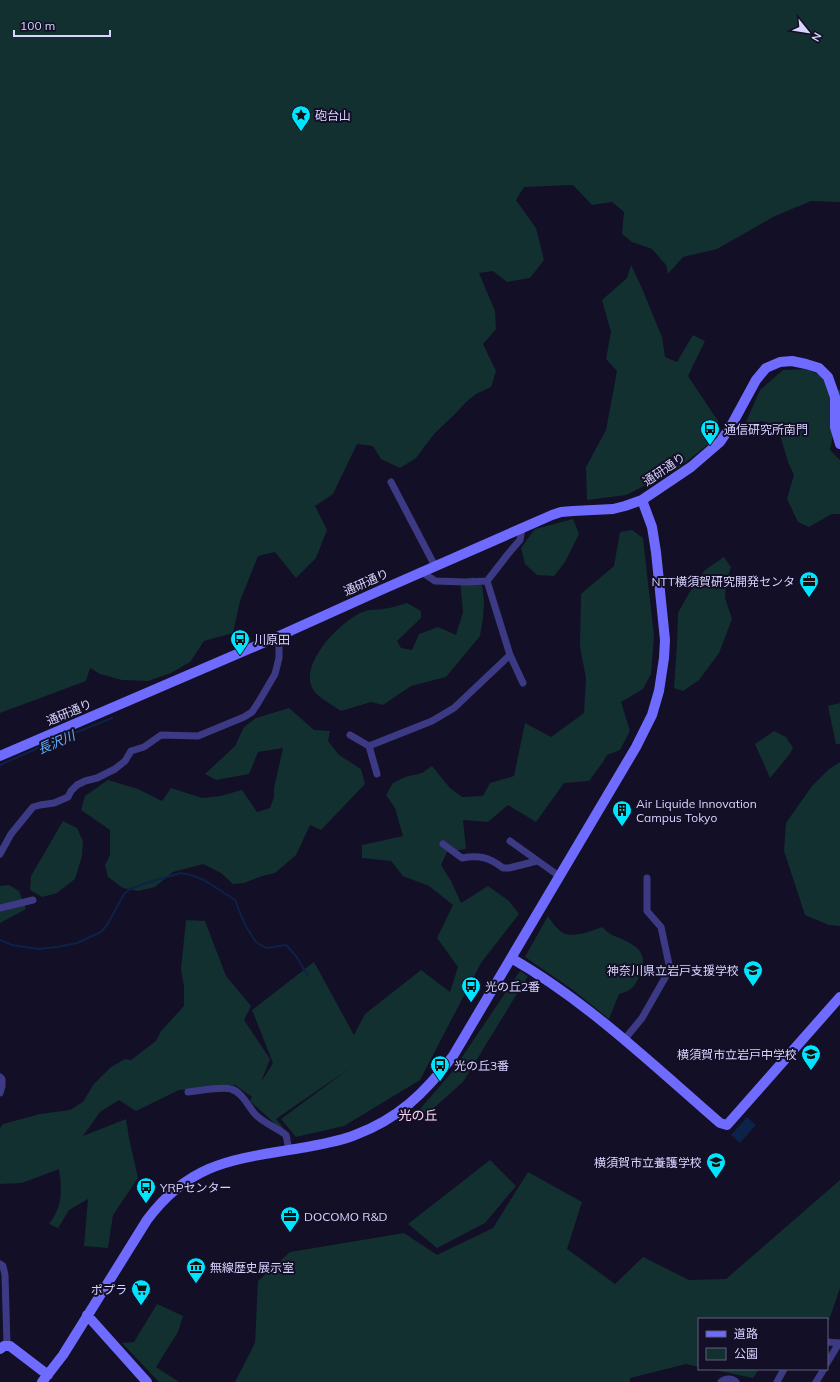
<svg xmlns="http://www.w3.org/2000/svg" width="840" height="1382" font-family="Mulish,'Noto Sans JP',sans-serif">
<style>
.green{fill:#12302f}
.water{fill:#0c2248}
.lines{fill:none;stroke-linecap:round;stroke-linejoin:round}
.stream{stroke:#0c2248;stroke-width:2}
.street{stroke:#3d3a85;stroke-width:7}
.secondary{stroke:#6f6bff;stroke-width:10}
.labels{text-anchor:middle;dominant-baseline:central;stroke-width:4;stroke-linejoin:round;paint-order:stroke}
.poi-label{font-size:12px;fill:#d9d4ff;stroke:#130f26;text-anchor:start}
.street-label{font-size:12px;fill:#d9d4ff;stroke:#130f26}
.water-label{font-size:13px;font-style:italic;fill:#62b6ff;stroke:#130f26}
.neighbourhood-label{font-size:13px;fill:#ffd6f0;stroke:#130f26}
</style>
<rect width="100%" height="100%" fill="#130f26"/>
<path class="green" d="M 0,0 L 840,0 L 840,202 L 811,201 L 775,216 L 717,249 L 683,257 L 668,274 L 666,265 L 652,249 L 632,242 L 622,234 L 624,212 L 612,202 L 592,205 L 573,185 L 524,187 L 516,200 L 536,228 L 544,260 L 530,278 L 507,282 L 493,271 L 479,273 L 495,311 L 496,329 L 483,344 L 496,371 L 491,387 L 476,394 L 466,402 L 454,415 L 434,434 L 416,458 L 400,468 L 381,459 L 373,446 L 357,444 L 333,494 L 315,506 L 327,530 L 316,558 L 296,578 L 275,552 L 258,556 L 240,601 L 233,633 L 204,641 L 190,662 L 171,673 L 148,681 L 122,680 L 100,674 L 90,668 L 86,681 L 0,713 Z
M 631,265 L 641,286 L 662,337 L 665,357 L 677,362 L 693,335 L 705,341 L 688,376 L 718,421 L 720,435 L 676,470 L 626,495 L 587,500 L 586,467 L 606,430 L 617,371 L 606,359 L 611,332 L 602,300 L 627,278 Z
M 806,369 L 825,377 L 834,389 L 840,390 L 840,431 L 834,430 L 830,450 L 840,460 L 840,514 L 832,514 L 809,527 L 798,522 L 787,499 L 794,475 L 788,462 L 780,435 L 763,421 L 745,424 L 760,390 L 783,370 Z
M 573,519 L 579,534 L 565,562 L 554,576 L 537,575 L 525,564 L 521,548 L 535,529 Z
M 632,530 L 643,538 L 654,636 L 651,674 L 643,689 L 621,702 L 630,731 L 620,750 L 607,755 L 603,762 L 589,781 L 564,783 L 536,822 L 508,805 L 488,822 L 463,820 L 466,849 L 447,852 L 441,865 L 451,881 L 461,903 L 488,886 L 509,901 L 519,914 L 481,963 L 420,1080 L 344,1126 L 296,1137 L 281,1119 L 350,1068 L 276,1119 L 294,1141 L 250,1101 L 252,1097 L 235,1085 L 179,1090 L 136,1111 L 119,1100 L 100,1112 L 83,1136 L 126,1119 L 129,1138 L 138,1178 L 113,1215 L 108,1248 L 84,1246 L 88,1199 L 69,1210 L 58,1228 L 49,1224 C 63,1206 62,1190 59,1169 L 22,1183 L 0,1184 L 0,1128 L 3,1124 L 40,1114 L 70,1110 L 83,1102 L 93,1085 L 111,1067 L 125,1059 L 131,1060 L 156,1041 L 161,1031 L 184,1006 L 184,987 L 181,969 L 186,920 L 205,921 L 226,976 L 251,1006 L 244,1020 L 270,1059 L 261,1082 L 273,1063 L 252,1010 L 314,962 L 354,1035 L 365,1014 L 421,970 L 450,992 L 458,967 L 437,938 L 453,905 L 429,886 L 403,876 L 391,861 L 362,858 L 362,845 L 403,836 L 395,808 L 386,795 L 393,783 L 405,777 L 422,773 L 432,766 L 450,788 L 462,797 L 483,796 L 490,783 L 514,776 L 525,723 L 551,737 L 584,713 L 586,678 L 580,647 L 581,594 L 614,566 L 620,532 Z
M 724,557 L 731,567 L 726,583 L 725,598 L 732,619 L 719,653 L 699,680 L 683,691 L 674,688 L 677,643 L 678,613 L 689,593 L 705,570 Z
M 474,577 L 482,586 L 484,600 L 483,618 L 480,636 L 446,677 L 411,686 L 383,705 L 371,702 L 341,711 C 334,706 319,698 314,691 C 296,665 342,619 365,611 C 370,609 378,610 383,609 C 391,608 399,605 407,603 L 421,611 L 421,618 L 397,641 L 401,648 L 412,650 L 419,634 L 438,627 L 456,635 L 463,612 L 460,580 Z
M 840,703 L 840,744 L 836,744 L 828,706 Z
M 289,708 L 314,730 L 330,731 L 328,741 L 339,755 L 361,769 L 365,784 L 321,830 L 310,825 L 296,855 L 275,873 L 262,876 L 244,883 L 233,884 L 221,873 L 203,864 L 173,872 L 155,887 L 138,891 L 123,888 L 108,877 L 105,865 L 110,855 L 110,830 L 81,810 L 85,796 L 108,780 L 138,789 L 162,801 L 171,788 L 202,798 L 220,796 L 242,790 L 257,812 L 270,808 L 274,797 L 274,788 L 283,748 L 258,752 L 249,774 L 216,780 L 205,774 L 235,746 L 244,727 L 256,718 Z
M 774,731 L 786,737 L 793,748 L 789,755 L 770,778 L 755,744 Z
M 840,762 L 840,926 L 829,925 L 805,915 L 784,851 L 786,823 L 812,786 L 829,769 Z
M 63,821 L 77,828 L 83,841 L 82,856 L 75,879 L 57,893 L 42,897 L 30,890 L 31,876 Z
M 9,885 L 19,891 L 26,909 L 0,923 L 0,886 Z
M 548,916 C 551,921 559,932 565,934 C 576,937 592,931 602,927 C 605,930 609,933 612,935 C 622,939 642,946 643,959 C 643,965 641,971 639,977 C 634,988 630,991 619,994 L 609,1019 L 573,990 L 525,957 Z
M 520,971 L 528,976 L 463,1082 L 427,1114 L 420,1109 L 452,1072 Z
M 490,1160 L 516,1186 L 485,1223 L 437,1248 L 408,1224 Z
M 528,1172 L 582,1202 L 567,1249 L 615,1284 L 643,1257 L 689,1280 L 726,1279 L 840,1180 L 840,1288 L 827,1326 L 827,1319 L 699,1319 L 699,1367 L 686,1364 L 630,1378 L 630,1382 L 235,1382 L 255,1343 L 258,1281 L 290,1252 L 404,1233 L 437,1255 L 493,1228 Z
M 157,1304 L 183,1316 L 178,1332 L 156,1367 L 179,1382 L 159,1382 L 122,1343 L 134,1342 Z
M 710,1369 L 759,1369 L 753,1378 Z"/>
<path class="water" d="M 747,1117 L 756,1125 L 740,1143 L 731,1135 Z"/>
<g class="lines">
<path class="stream" d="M 0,765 L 38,748 L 112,718
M 0,940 L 12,945 L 38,949 L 57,947 L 77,943 L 101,932 L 107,925 L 124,894 L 130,889 L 152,881 L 181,873 L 191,875 L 204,880 L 235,900 L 245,925 L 256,942 L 266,948 L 286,945 L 296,956 L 308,976"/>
<path class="street" d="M 391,482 L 435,566
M 422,572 L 435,581 L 466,582 L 487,581 L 508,554 L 520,540 L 522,528
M 487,581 L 510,655 L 523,683
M 350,735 L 369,746 L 377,774
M 369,746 L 432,721 L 454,708 L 510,655
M 510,841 L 559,876
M 443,844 L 462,858 C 479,855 489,857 503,868 L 509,868 L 537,861
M 0,854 L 11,834 L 33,807 L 40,805 L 54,803 L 68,797 L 71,791 L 77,785 L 85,781 L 97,778 L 115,769 L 125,761 L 131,751 L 144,747 L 161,735 L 198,736 L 244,717 L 252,712 L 258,703 L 275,674 L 279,658 L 279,636
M 0,908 L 33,900
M 624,1040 L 642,1018 L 670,969 L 661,927 L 647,911 L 647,878
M 0,1077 L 2,1079 L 2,1086 L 0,1093
M 188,1092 C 199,1091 221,1086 231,1089 C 242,1092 248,1106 255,1114 C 263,1123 276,1127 286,1135 L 289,1150
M 0,1264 L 3,1266 L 5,1275 L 7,1345
M 827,1342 L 840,1343
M 827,1363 L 839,1343
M 721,1382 C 725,1378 732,1378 736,1382
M 777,1382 L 784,1369
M 816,1382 L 824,1369"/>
<path class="secondary" d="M 0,756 L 279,636 L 381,590 L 552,515 L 561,512 L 573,511 L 613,509 L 625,506 L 642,500 L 691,467 L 720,442 L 731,426 L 756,380 L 766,368 L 780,362 L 792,361 L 806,364 L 819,368 L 828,377 L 835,397 L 835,427 L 840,444
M 511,958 C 588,1002 653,1065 720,1123 L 727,1125 L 840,997
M 87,1315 L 147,1382
M 0,1349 L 4,1346 L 10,1346 L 48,1375
M 42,1382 L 63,1355 L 147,1220 C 192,1159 239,1159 307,1147 C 323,1144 340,1141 355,1135 C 398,1119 425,1093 453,1056 L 636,747 L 652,715 L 659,691 L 664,658 L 665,640 L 656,552 L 652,527 L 642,500"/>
</g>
<defs>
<g id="sight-pin" transform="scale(1)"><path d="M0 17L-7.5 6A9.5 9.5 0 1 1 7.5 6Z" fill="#00e5ff" stroke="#130f26"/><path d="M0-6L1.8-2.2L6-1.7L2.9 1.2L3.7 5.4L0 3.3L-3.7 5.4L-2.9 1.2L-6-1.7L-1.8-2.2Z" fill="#111"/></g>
<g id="bus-pin" transform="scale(1)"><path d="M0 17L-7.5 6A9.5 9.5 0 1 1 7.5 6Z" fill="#00e5ff" stroke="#130f26"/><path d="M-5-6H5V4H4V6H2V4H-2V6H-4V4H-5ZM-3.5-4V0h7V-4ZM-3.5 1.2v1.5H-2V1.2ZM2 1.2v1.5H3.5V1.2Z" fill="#111"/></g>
<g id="office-pin" transform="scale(1)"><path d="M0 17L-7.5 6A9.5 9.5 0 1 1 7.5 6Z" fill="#00e5ff" stroke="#130f26"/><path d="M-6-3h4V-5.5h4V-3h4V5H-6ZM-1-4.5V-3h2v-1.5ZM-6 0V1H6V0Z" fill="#111"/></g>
<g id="building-pin" transform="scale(1)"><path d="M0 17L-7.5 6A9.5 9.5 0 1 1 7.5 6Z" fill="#00e5ff" stroke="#130f26"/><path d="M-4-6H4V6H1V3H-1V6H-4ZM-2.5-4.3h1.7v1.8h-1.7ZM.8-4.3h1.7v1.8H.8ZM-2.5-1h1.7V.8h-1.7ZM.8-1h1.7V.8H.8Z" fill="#111"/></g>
<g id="school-pin" transform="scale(1)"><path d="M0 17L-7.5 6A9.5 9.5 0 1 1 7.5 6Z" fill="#00e5ff" stroke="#130f26"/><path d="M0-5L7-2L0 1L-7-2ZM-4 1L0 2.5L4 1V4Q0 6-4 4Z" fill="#111"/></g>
<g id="museum-pin" transform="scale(1)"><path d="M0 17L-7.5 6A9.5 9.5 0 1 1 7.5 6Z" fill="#00e5ff" stroke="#130f26"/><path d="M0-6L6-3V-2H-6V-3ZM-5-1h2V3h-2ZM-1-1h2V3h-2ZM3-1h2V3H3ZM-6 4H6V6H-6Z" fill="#111"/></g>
<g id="supermarket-pin" transform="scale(1)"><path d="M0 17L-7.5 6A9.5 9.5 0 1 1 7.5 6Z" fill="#00e5ff" stroke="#130f26"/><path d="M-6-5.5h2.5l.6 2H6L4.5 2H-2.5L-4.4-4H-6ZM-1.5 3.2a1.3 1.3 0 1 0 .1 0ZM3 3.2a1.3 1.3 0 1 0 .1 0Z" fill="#111"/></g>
</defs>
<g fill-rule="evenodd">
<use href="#sight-pin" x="301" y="115"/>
<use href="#bus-pin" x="710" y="429"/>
<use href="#office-pin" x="809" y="581"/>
<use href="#bus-pin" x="240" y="639"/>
<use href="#building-pin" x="622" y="810"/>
<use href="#school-pin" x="753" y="970"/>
<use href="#bus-pin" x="471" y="986"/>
<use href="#school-pin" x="811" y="1054"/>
<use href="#bus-pin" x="440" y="1065"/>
<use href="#school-pin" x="716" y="1162"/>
<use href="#bus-pin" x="146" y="1187"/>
<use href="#office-pin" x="290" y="1216"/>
<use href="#museum-pin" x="196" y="1267"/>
<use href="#supermarket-pin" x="141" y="1289"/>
</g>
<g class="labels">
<g class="poi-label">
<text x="315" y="115">砲台山</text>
<text x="724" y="429">通信研究所南門</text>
<text x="795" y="581" text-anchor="end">NTT横須賀研究開発センタ</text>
<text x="254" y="639">川原田</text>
<text x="636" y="803">Air Liquide Innovation<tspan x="636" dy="14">Campus Tokyo</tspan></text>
<text x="739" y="970" text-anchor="end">神奈川県立岩戸支援学校</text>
<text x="485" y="986">光の丘2番</text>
<text x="797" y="1054" text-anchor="end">横須賀市立岩戸中学校</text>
<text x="454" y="1065">光の丘3番</text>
<text x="702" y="1162" text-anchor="end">横須賀市立養護学校</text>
<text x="160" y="1187">YRPセンター</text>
<text x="304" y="1216">DOCOMO R&amp;D</text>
<text x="210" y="1267">無線歴史展示室</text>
<text x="127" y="1289" text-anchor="end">ポプラ</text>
</g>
<g class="street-label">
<text transform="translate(664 469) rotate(-34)">通研通り</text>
<text transform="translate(366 582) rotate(-24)">通研通り</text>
<text transform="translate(69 712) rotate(-23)">通研通り</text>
</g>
<g class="water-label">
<text transform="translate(56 742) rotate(-23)">長沢川</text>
</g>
<g class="neighbourhood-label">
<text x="418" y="1115">光の丘</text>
</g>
</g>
<rect x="698" y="1318" width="130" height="52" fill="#130f26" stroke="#625e7d"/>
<rect x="706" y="1331" width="20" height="6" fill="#6f6bff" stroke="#625e7d"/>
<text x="734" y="1338" font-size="12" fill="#d9d4ff">道路</text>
<rect x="706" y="1348" width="20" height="12" fill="#12302f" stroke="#625e7d"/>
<text x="734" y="1358" font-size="12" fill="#d9d4ff">公園</text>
<g transform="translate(808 32) rotate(120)" stroke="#130f26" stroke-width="3" paint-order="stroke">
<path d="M0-3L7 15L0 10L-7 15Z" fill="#d9d4ff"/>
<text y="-6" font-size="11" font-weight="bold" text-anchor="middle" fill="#d9d4ff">N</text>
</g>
<path d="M14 30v6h96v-6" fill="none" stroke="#d9d4ff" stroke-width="2"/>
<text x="20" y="30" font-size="12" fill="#d9d4ff" stroke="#130f26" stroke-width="3" paint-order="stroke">100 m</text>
</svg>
